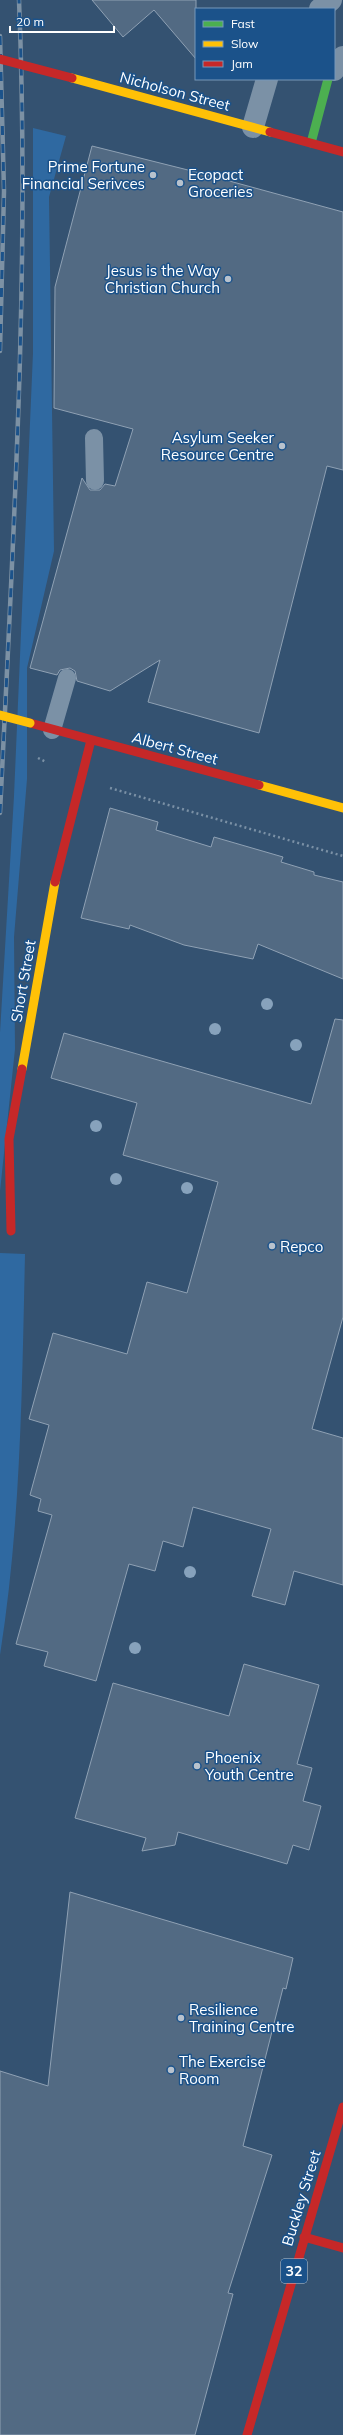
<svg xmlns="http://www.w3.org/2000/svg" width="343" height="2435" font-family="Mulish,sans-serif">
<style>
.green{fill:#2f69a1}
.building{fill:#526a83;stroke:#8fa1b4}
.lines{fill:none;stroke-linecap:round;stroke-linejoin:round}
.path{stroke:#7b91a6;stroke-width:2.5;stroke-dasharray:2 3;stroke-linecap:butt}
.lane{stroke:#7b91a6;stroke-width:18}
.street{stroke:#7b91a6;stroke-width:22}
.fast{stroke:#4caf50;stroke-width:9}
.slow{stroke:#ffc107;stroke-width:9}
.jam{stroke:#c62828;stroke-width:9}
.rail-casing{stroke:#7c91a4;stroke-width:4.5}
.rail{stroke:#1b528a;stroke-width:3;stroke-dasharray:9;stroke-linecap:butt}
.slow-bridge{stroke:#ffc107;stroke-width:9}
.jam-bridge{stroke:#c62828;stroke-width:9}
.tree{fill:#87a2bc}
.poi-dot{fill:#b8c2cd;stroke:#1b528a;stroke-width:1.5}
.labels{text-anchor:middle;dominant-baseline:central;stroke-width:3;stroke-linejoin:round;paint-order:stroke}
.shield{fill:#1b528a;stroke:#bbcbdc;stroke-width:1}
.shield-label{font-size:14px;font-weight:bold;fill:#fff}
.street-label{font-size:15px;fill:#fff;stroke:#1b528a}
.poi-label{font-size:15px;fill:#fff;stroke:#1b528a;text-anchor:start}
</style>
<rect width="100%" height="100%" fill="#345271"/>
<path class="green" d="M 33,128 L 66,136 L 49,197 L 54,551 L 27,668 L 27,779 L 14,937 L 15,1049 L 0,1191 L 0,1033 L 14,796 L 33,353 Z
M 0,1253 L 25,1254 C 22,1388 21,1522 0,1655 Z"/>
<path class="building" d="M 92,0 L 196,0 L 196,59 L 154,10 L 123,37 Z
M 92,146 L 200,173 L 343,212 L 343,470 L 327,466 L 259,733 L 148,702 L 160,660 L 110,691 L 77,681 L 75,671 L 70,668 L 60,670 L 57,675 L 30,668 L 82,478 L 90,490 L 100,490 L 105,484 L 115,486 L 133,429 L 54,408 L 55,287 Z
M 110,808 L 158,822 L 156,830 L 211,847 L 214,837 L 283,857 L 281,862 L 314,872 L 314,875 L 343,882 L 343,979 L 258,944 L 253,959 L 184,945 L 130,925 L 129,929 L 81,918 Z
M 335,1019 L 343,1020 L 343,1317 L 312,1429 L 343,1438 L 343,1585 L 294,1571 L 285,1605 L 252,1596 L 271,1529 L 193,1507 L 183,1547 L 163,1541 L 155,1571 L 129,1564 L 96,1681 L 44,1666 L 48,1652 L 16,1644 L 52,1515 L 38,1511 L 41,1499 L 30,1495 L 49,1425 L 29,1419 L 53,1333 L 127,1354 L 147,1282 L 187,1293 L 218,1182 L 123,1155 L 137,1103 L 51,1078 L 64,1033 L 311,1104 Z
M 244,1664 L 319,1685 L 297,1764 L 312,1768 L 303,1801 L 321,1806 L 309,1850 L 293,1845 L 287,1864 L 178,1832 L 175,1845 L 142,1851 L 146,1838 L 75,1818 L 113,1683 L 229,1716 Z
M 70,1892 L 293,1958 L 286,1989 L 283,1988 L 243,2146 L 272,2155 L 228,2293 L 233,2294 L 195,2435 L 0,2435 L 0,2071 L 48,2086 Z"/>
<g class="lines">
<path class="path" d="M 38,758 L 46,762
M 110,788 L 343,856"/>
<path class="lane" d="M 94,438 L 95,481
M 52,730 L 67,678"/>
<path class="street" d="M 320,9 L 331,0
M 334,70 L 343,57
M 253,127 L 267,79"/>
<path class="fast" d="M 311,143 L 328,79"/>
<path class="slow" d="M 72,78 L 270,132
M 259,785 L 343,808
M 22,1069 L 55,882"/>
<path class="jam" d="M 270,132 L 343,152
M 30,723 L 259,785
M 55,882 L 91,740
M 11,1231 L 9,1139 L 22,1069
M 304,2237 L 343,2248
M 247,2435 L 343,2107"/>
<g class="rail-casing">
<path id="rail" d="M 0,36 L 4,191 L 0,351
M 0,813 C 13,542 30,271 19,0"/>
</g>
<use href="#rail" class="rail"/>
<path class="slow-bridge" d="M 0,715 L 30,723"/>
<path class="jam-bridge" d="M 0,59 L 72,78"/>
</g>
<g class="tree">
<circle cx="267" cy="1004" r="6"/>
<circle cx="215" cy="1029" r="6"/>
<circle cx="296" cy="1045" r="6"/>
<circle cx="96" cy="1126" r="6"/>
<circle cx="116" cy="1179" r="6"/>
<circle cx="187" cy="1188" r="6"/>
<circle cx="190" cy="1572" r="6"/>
<circle cx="135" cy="1648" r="6"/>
</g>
<g class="poi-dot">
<circle cx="153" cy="175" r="4"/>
<circle cx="180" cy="183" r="4"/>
<circle cx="228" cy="279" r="4"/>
<circle cx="282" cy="446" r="4"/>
<circle cx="272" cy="1246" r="4"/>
<circle cx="197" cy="1766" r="4"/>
<circle cx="181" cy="2018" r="4"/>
<circle cx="171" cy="2070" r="4"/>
</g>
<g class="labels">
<rect class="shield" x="281" y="2259" width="26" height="24" rx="3"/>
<g class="shield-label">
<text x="294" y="2271">32</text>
</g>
<g class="street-label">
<text transform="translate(175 91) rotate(15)">Nicholson Street</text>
<text transform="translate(175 748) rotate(15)">Albert Street</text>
<text transform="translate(23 981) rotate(-80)">Short Street</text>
<text transform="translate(301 2198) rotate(-73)">Buckley Street</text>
</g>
<g class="poi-label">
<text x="145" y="166" text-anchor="end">Prime Fortune<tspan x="145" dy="17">Financial Serivces</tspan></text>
<text x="188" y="174">Ecopact<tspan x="188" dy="17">Groceries</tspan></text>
<text x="220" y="270" text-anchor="end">Jesus is the Way<tspan x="220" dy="17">Christian Church</tspan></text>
<text x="274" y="437" text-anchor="end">Asylum Seeker<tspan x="274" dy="17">Resource Centre</tspan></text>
<text x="280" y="1246">Repco</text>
<text x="205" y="1757">Phoenix<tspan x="205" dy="17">Youth Centre</tspan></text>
<text x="189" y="2009">Resilience<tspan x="189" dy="17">Training Centre</tspan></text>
<text x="179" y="2061">The Exercise<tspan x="179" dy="17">Room</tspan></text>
</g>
</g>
<rect x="195" y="8" width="140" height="72" fill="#1b528a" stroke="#7697b9"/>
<rect x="203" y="21" width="20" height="6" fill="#4caf50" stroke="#7697b9"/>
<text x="231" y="28" font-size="12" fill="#ffffff">Fast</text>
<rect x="203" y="41" width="20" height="6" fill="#ffc107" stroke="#7697b9"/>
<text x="231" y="48" font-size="12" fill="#ffffff">Slow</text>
<rect x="203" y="61" width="20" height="6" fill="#c62828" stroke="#7697b9"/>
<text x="231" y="68" font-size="12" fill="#ffffff">Jam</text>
<path d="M10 26v6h104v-6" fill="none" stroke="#ffffff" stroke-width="2"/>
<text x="16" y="26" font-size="12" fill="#ffffff" stroke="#1b528a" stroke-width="3" paint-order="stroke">20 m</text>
</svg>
